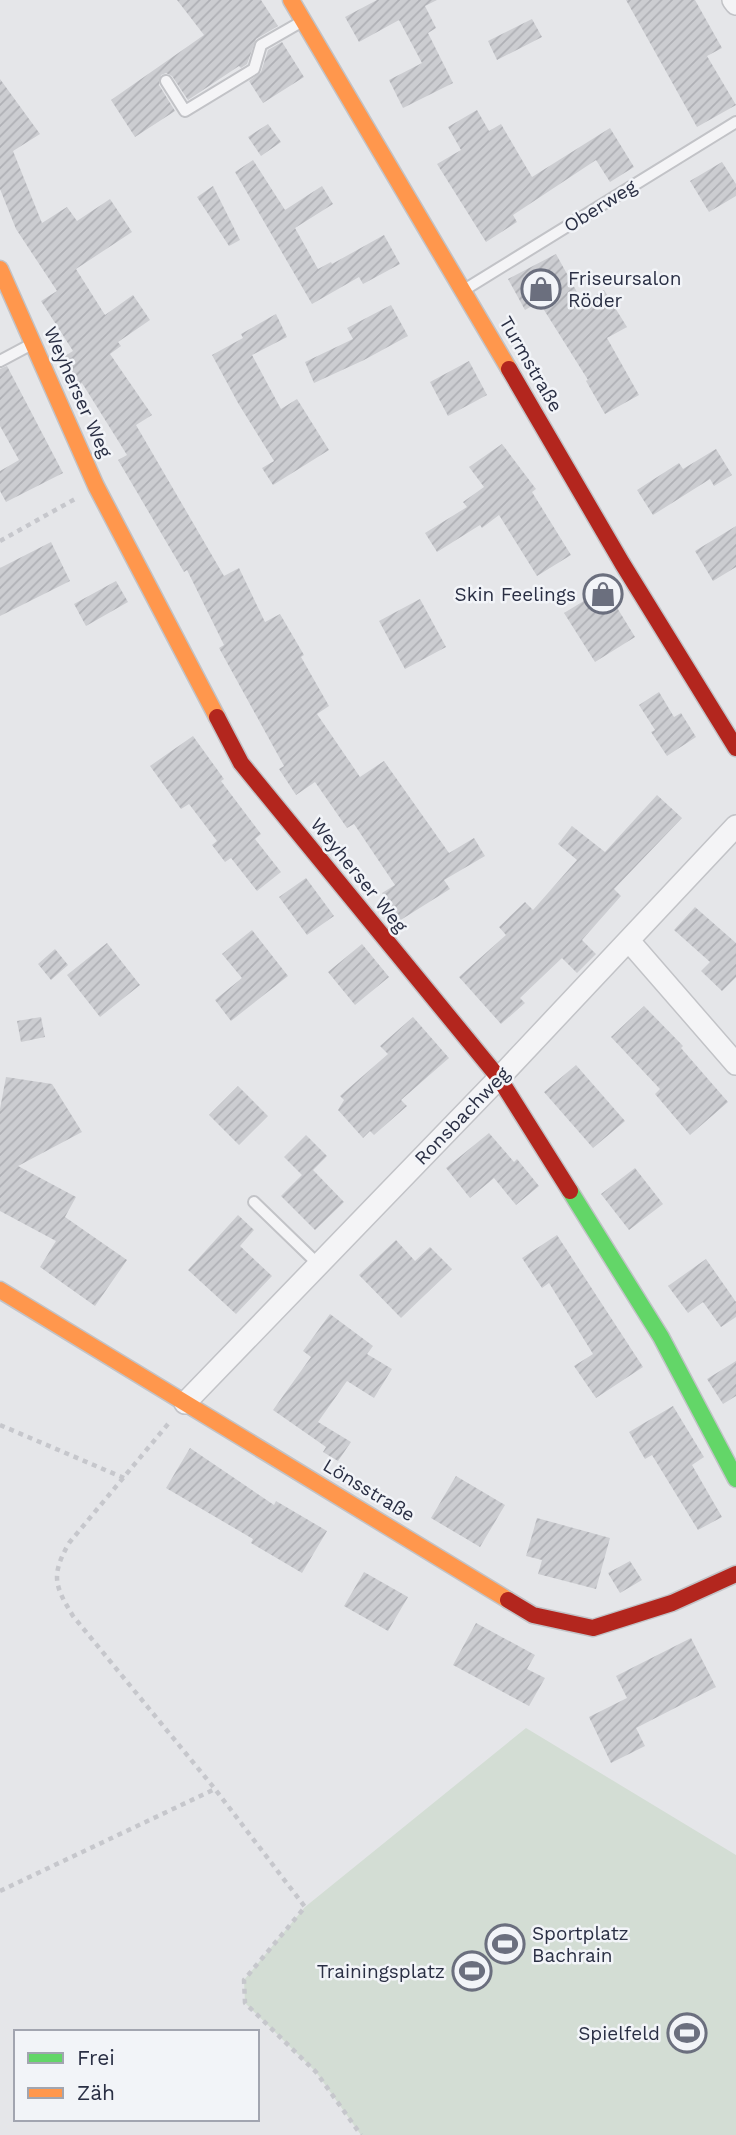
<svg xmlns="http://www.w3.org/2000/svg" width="736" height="2135" font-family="'Work Sans',sans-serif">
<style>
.garden{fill:#d3ddd4}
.building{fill:url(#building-hatch)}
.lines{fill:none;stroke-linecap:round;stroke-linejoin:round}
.lane-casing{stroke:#c2c3c7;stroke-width:14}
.street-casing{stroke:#c2c3c7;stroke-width:24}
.fast-casing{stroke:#c2c3c7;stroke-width:19}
.slow-casing{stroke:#c2c3c7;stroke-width:19}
.jam-casing{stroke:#c2c3c7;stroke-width:19}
.path{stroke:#c6c7cc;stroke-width:4.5;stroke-dasharray:5 5;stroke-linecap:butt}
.lane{stroke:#f4f4f6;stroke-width:10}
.street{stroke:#f4f4f6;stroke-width:21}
.fast{stroke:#63d668;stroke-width:16}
.slow{stroke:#ff974d;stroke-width:16}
.jam{stroke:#b3261e;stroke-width:16}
.labels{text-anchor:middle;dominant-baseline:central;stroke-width:5;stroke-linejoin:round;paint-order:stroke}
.street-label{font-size:19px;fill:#2a2f44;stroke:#f2f4f8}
.poi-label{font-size:19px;fill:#2a2f44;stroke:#f2f4f8;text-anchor:end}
</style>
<defs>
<pattern id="building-hatch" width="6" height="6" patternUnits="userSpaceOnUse" patternTransform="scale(1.75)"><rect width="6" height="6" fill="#cccdd1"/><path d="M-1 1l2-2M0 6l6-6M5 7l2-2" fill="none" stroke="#afb0b5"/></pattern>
</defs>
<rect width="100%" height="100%" fill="#e5e6e9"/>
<path class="garden" d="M 526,1728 L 736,1855 L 736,2135 L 361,2135 L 316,2072 L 245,2003 L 244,1980 L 305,1907 Z"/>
<path class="building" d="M 177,0 L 261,0 L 278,26 L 256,39 L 247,64 L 241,68 L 239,66 L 188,100 L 172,76 L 166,73 L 161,75 L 159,85 L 175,111 L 135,137 L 111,100 L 204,35 Z
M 377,0 L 437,0 L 425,6 L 436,28 L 428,33 L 453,83 L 403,108 L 389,80 L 422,63 L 399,20 L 359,42 L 345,17 Z
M 626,0 L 695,0 L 722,48 L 707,56 L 736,105 L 697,127 Z
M 532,19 L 542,37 L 497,60 L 488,41 Z
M 282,42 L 304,77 L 263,103 L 249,81 L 261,72 L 268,50 Z
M 0,79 L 40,134 L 13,151 L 42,223 L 67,207 L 77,221 L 110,199 L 132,232 L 76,269 L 105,315 L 133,295 L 150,320 L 118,342 L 121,346 L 110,354 L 152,415 L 136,425 L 224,576 L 239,568 L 265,622 L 280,614 L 304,655 L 301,657 L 329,706 L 317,714 L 360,777 L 384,761 L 449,853 L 474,838 L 485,856 L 444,880 L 450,889 L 399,921 L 382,893 L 395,885 L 354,824 L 347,828 L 315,782 L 296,795 L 279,769 L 284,766 L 219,648 L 224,645 L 187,570 L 184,572 L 118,460 L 127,455 L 82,383 L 77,386 L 61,362 L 60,359 L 73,351 L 41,301 L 57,291 L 16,229 L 0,189 Z
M 477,110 L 489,131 L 501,124 L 532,177 L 610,128 L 634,167 L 610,182 L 596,160 L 513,215 L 517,222 L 486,242 L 437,164 L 461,150 L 448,127 Z
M 268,124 L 281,142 L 261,156 L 248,137 Z
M 253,160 L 285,210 L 322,186 L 333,204 L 295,228 L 318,269 L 331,262 L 332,264 L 384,235 L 400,264 L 363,284 L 359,277 L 312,304 L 235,172 Z
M 722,162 L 736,184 L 736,196 L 709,212 L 690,181 Z
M 213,186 L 240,240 L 229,246 L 197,197 Z
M 556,254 L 583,303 L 604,290 L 627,327 L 607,338 L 639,395 L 605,414 L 586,381 L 588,380 L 539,302 L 525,310 L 508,279 Z
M 391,305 L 408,336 L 364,360 L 314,383 L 305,362 L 353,339 L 347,328 Z
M 276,314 L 287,337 L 252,355 L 281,409 L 297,399 L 329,450 L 273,485 L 262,468 L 274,461 L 238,403 L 212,355 L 243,338 L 241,334 Z
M 469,361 L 487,395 L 448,416 L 430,382 Z
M 7,366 L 63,473 L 6,502 L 0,491 L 0,471 L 19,460 L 0,426 L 0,369 Z
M 502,444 L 536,489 L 532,492 L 571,555 L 537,576 L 499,515 L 482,528 L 480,525 L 437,552 L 425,533 L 467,507 L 463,502 L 484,487 L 469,467 Z
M 716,449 L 732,475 L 714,486 L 710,479 L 653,515 L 637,490 L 679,463 L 683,469 Z
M 736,526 L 736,567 L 713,581 L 695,551 Z
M 51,542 L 70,581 L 0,616 L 0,568 Z
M 116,581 L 128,602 L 86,626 L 74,604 Z
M 605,588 L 635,637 L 595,662 L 564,613 Z
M 420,599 L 446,647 L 405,669 L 379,621 Z
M 659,692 L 674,717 L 681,713 L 696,737 L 667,756 L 651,732 L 655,730 L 639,705 Z
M 193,736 L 224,779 L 221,781 L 261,834 L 255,839 L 281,872 L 257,891 L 231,858 L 225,862 L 212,845 L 217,841 L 189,804 L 181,809 L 150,766 Z
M 657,795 L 682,818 L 614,889 L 621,896 L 582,940 L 596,954 L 577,973 L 562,958 L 520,998 L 525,1003 L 501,1024 L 459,977 L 506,935 L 499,927 L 525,902 L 533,910 L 577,860 L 558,844 L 572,826 L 605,852 Z
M 306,878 L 334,916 L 307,935 L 279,897 Z
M 695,907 L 736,943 L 736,977 L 722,991 L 701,971 L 710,962 L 674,930 Z
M 252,930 L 288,976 L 231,1021 L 215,1000 L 242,978 L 222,954 Z
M 107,943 L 140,985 L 100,1017 L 67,975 Z
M 362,944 L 389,977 L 355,1005 L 328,972 Z
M 55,949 L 68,965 L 51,980 L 38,964 Z
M 644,1006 L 683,1046 L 681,1048 L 728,1102 L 690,1135 L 655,1094 L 660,1089 L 611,1037 Z
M 41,1017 L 45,1037 L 21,1042 L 17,1021 Z
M 413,1017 L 449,1058 L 401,1100 L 407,1106 L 374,1135 L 370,1131 L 363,1138 L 338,1110 L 344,1100 L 340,1096 L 388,1054 L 380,1046 Z
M 576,1065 L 625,1121 L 593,1148 L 544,1092 Z
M 6,1077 L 52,1084 L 82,1132 L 18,1166 L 76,1197 L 65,1217 L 127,1260 L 95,1306 L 40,1267 L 56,1241 L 0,1211 L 0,1109 Z
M 238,1086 L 268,1116 L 239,1145 L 209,1115 Z
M 489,1133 L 514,1162 L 517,1159 L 539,1186 L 516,1205 L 494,1178 L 470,1198 L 446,1168 Z
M 306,1135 L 327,1156 L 313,1170 L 344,1202 L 315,1230 L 281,1196 L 302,1175 L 284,1157 Z
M 635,1168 L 663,1204 L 629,1230 L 601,1194 Z
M 238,1215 L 254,1230 L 240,1246 L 272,1276 L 236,1314 L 188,1270 Z
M 557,1235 L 643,1367 L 596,1398 L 574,1366 L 593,1354 L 549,1283 L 542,1288 L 522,1258 Z
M 396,1240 L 415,1261 L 430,1247 L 452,1269 L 401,1318 L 359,1275 Z
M 706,1259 L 736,1302 L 736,1317 L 721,1327 L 703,1302 L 688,1313 L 668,1286 Z
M 330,1314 L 373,1346 L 367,1354 L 392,1369 L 374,1398 L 347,1381 L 318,1422 L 351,1442 L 338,1461 L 323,1452 L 326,1447 L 273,1410 L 311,1357 L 303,1351 Z
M 736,1361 L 736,1396 L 723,1404 L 707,1379 Z
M 673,1406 L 704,1457 L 692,1465 L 722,1517 L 698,1530 L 652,1455 L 645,1459 L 629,1432 Z
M 190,1448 L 274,1505 L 276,1501 L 327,1531 L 302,1573 L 251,1543 L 253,1539 L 166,1488 Z
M 456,1476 L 505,1505 L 480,1547 L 431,1518 Z
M 537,1518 L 610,1538 L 596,1589 L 538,1574 L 542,1560 L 526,1556 Z
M 630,1561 L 642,1580 L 620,1593 L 608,1573 Z
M 364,1572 L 408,1597 L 388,1631 L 344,1606 Z
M 476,1623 L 535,1655 L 527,1669 L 545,1678 L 529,1706 L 453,1665 Z
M 691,1638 L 716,1687 L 636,1728 L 645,1746 L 611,1763 L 589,1717 L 627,1698 L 616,1676 Z"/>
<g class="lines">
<g class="lane-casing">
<path id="lane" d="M 166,81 L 185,111 L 254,69 L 261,45 L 301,22
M 464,290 L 736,122
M 0,361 L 30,345
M 254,1202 L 319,1265"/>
</g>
<g class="street-casing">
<path id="street" d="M 733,0 L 736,4
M 629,941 L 736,1064
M 185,1403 L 499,1078 L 736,826"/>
</g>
<g class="fast-casing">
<path id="fast" d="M 570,1191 L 661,1337 L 736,1479"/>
</g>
<g class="slow-casing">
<path id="slow" d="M 291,0 L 509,369
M 0,269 L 96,486 L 217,717
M 0,1290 L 508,1600"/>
</g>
<g class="jam-casing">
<path id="jam" d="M 509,369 L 622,563 L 736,748
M 217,717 L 241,763 L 499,1078 L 570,1191
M 508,1600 L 533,1615 L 593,1628 L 672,1603 L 736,1574"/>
</g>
<path class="path" d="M 0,541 L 75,499
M 168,1424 L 69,1543 C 51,1575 54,1585 73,1616 L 215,1789 L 305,1907 L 244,1980 L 245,2003 L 316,2072 L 361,2135
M 0,1425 L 124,1478
M 0,1891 L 215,1789"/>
<use href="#lane" class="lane"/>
<use href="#street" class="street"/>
<use href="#fast" class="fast"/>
<use href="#slow" class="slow"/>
<use href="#jam" class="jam"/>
</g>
<defs>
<g id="shop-ring" transform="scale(2.0125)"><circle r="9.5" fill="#f2f4f8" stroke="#6b6f7e" stroke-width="1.5"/><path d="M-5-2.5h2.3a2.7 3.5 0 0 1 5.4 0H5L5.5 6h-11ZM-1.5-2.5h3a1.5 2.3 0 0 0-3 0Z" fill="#6b6f7e"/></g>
<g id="stadium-ring" transform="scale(2.0125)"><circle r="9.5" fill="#f2f4f8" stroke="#6b6f7e" stroke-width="1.5"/><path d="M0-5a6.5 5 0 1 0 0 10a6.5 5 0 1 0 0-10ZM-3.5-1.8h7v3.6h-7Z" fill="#6b6f7e"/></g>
</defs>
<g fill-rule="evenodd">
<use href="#shop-ring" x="541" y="289"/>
<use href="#shop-ring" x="603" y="594"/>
<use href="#stadium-ring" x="505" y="1944"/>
<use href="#stadium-ring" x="472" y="1971"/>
<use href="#stadium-ring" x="687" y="2033"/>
</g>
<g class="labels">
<g class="street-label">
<text transform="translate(600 206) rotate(-32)">Oberweg</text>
<text transform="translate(531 364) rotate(60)">Turmstraße</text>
<text transform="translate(78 392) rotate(66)">Weyherser Weg</text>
<text transform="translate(359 875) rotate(51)">Weyherser Weg</text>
<text transform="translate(462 1116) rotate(-46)">Ronsbachweg</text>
<text transform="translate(369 1490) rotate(31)">Lönsstraße</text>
</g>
<g class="poi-label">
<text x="568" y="278" text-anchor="start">Friseursalon<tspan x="568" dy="22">Röder</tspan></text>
<text x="576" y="594">Skin Feelings</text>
<text x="532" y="1933" text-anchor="start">Sportplatz<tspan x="532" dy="22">Bachrain</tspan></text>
<text x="445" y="1971">Trainingsplatz</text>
<text x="660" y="2033">Spielfeld</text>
</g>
</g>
<rect x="14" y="2030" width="245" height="91" fill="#f2f4f8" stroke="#a2a5b0" stroke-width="2"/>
<rect x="28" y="2053" width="35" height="10" fill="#63d668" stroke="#a2a5b0" stroke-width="2"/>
<text x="77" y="2065" font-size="21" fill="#2a2f44">Frei</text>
<rect x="28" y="2088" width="35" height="10" fill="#ff974d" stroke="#a2a5b0" stroke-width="2"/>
<text x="77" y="2100" font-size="21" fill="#2a2f44">Zäh</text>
</svg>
